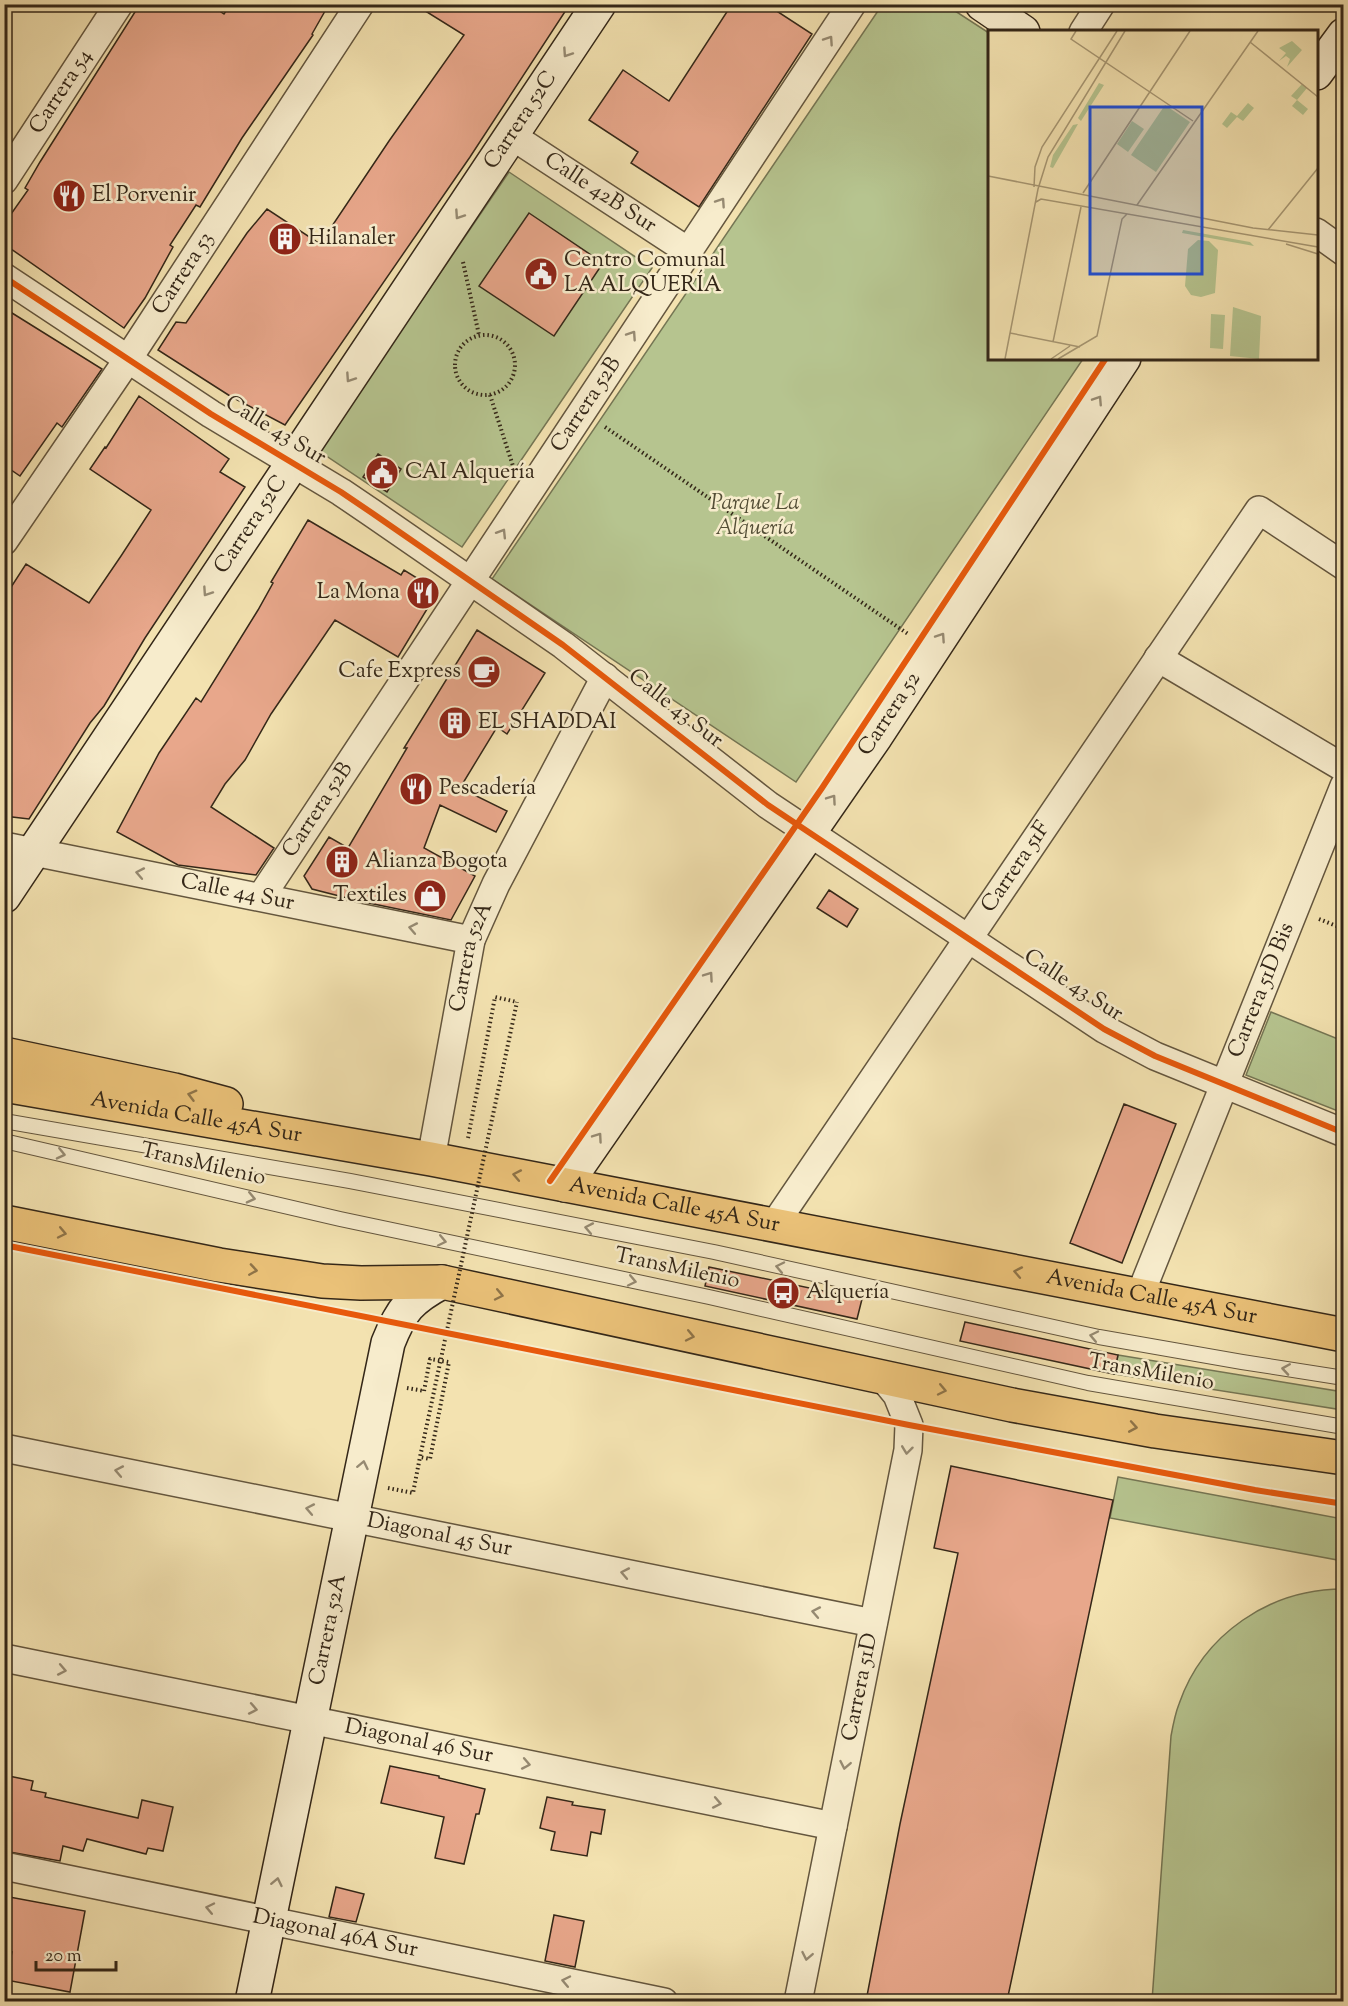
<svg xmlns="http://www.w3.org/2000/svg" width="1348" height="2006" font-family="'Sorts Mill Goudy',serif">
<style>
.green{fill:#b6c48f;stroke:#757654;stroke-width:1.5}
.building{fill:#e8a78b;stroke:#342718;stroke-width:1.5}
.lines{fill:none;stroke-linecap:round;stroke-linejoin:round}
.lane-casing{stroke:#64563e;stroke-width:16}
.street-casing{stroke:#64563e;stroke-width:30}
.secondary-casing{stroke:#342718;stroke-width:36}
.highway-casing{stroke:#342718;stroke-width:36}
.path{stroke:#342718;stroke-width:4;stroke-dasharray:1.5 3;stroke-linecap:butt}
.lane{stroke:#f7eccc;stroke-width:14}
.street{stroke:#f7eccc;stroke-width:27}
.secondary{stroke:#f7eccc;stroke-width:33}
.highway{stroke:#eac178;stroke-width:33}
.path-bridge{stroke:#342718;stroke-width:4;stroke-dasharray:1.5 3;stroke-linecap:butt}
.cycleway-casing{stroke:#f7eccc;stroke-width:10}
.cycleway{stroke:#e8590c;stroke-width:6}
.oneway{stroke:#968a72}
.oneway2{stroke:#8f7448}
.labels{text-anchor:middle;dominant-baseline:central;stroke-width:5;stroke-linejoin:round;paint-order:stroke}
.street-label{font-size:22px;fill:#342718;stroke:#f7eccc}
.poi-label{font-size:22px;fill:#342718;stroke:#f7eccc;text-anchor:start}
.park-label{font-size:22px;font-style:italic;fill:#544e36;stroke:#f7eccc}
.inset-road{fill:none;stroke:#a79773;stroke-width:1.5}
.view{fill:#1d4ed8;fill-opacity:0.15;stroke:#1d4ed8;stroke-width:3}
.inset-edge{fill:none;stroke:#342718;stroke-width:3}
</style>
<rect width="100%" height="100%" fill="#f3e2b0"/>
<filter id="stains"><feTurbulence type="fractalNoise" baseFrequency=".00333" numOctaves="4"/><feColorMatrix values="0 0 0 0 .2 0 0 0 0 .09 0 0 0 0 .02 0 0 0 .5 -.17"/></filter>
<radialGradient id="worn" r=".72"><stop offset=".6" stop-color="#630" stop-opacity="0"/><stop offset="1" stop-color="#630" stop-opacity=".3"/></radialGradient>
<path class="green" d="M 882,5 L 946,5 L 989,33 L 990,358 L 1083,359 L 796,782 L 492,579 Z
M 509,172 L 652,268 L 462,547 L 319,451 Z
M 1271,1012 L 1343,1041 L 1343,1113 L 1246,1075 Z
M 1118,1355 L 1343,1392 L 1343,1410 L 1114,1374 Z
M 1118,1477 L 1343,1519 L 1343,1561 L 1110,1518 Z
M 1343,1589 L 1343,2001 L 1152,2001 L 1171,1736 C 1173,1725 1175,1714 1179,1704 C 1203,1634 1270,1589 1343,1589 Z"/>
<path class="building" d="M 140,4 L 209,4 L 224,14 L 231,4 L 329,4 L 312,34 L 313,35 L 242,138 L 200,207 L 196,205 L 170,245 L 173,247 L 145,298 L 124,328 L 4,244 L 4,224 L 28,190 L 25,188 L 40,162 Z
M 414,4 L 570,4 L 470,157 L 285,425 L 230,396 L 158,350 L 176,322 L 186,323 L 247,233 L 267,209 L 320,244 L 389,141 L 464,35 Z
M 732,4 L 766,4 L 812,34 L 699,207 L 631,163 L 638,152 L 589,120 L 623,70 L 669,101 Z
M 529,213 L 603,263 L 554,336 L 479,286 Z
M 4,308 L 102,369 L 62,427 L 57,423 L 20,476 L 4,465 Z
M 139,396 L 229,459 L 220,472 L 245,487 L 145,638 L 104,706 L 90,723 L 29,819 L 4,816 L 4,598 L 26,564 L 89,603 L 121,556 L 151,510 L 90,469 L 105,447 L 106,448 Z
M 378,454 L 401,469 L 387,492 L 363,477 Z
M 308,520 L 401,575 L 404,570 L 438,591 L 398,657 L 335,620 L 271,714 L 245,760 L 225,784 L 211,807 L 274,848 L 256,875 L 178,865 L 117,832 L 159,753 L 196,698 L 201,702 L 258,610 L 273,583 L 271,582 Z
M 477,630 L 545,673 L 507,734 L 497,727 L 460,788 L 507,811 L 496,832 L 440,805 L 424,848 L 475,876 L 451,920 L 359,901 L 312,889 L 304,876 L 329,837 L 348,848 L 407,748 L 404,748 Z
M 829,890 L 858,909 L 847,927 L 817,908 Z
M 1124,1104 L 1176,1124 L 1122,1263 L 1070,1243 Z
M 709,1267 L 862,1299 L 857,1319 L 705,1286 Z
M 965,1322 L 1118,1355 L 1114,1374 L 960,1341 Z
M 951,1466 L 1113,1500 L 1007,2001 L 866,2001 L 900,1824 L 958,1553 L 934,1548 Z
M 390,1766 L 439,1776 L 439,1778 L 485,1789 L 479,1814 L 476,1814 L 464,1864 L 435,1858 L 444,1817 L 381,1803 Z
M 4,1775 L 33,1781 L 31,1790 L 46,1793 L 45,1797 L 138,1818 L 142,1800 L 173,1807 L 163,1851 L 148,1848 L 146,1854 L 87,1839 L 83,1851 L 63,1846 L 60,1861 L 4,1851 Z
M 547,1797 L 573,1802 L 572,1805 L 605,1810 L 601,1834 L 591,1832 L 587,1856 L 551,1850 L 555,1832 L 540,1828 Z
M 336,1887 L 364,1894 L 356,1922 L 329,1917 Z
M 4,1896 L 85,1911 L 70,1992 L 6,1980 L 12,1952 L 4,1951 Z
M 554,1915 L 584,1921 L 575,1967 L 545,1961 Z"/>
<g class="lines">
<g class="lane-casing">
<path id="lane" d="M 4,1121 L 350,1181 L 714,1252 L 1099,1337 L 1242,1362 L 1344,1378
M 4,1141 L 340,1219 L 709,1297 L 1088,1383 L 1344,1427"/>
</g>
<g class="street-casing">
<g id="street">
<path d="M 1083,32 L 1101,4"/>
<path id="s1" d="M 512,136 L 688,251"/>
<path id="s2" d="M 4,180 L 119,4"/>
<path d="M 1316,232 L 1344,252"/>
<path d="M 4,277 L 211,414 L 341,492 L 372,513 L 563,645 L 768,805 L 1104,1029 L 1155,1056 L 1344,1133"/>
<path id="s3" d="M 4,541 L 128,359 L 360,4"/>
<path d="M 1158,658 L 1344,768"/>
<path id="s4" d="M 4,846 L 471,940"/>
<path id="s5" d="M 261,897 L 852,4"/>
<path id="s6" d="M 431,1159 L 471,940 L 496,884 L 605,677"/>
<path id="s7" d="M 774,1225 L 1259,510 L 1344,566"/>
<path id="s8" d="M 1140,1295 L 1344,786"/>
<path id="s9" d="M 4,1448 L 873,1623"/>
<path id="s10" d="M 4,1658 L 833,1826"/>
<path id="s11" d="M 4,1866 L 664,2002"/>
<path id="s12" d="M 798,2002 L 908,1450 L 909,1425 L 897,1395 L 883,1378"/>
</g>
</g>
<g class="secondary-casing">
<g id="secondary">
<path d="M 982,4 L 1023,32"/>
<path d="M 1316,73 L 1344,35"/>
<path id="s13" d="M 4,896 L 599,4"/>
<path id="s14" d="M 565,1185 L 876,736 L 1124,358"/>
<path id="s15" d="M 252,2002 L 388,1343 C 401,1310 410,1299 442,1282"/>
</g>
</g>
<g class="highway-casing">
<g id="highway">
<path d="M 4,1054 L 174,1090 L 226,1104"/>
<path id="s16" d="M 4,1085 L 431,1159 L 1344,1335"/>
<path d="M 4,1222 L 219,1265 L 322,1281 L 361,1283 L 442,1282 L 1012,1405 L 1155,1431 L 1344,1458"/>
</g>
</g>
<path class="path" d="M 463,262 L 479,335
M455 365a30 30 0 1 1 60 0a30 30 0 1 1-60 0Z
M 490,395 L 513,466
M 605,427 L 908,634
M 1319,919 L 1344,929
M 468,1138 L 495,997 L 517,1002
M 407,1388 L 424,1391
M 388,1488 L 413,1493 L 420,1457"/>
<use href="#lane" class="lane"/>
<use href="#street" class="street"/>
<use href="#secondary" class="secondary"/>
<use href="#highway" class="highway"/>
<path class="path-bridge" d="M 424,1391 L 430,1359 L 449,1362 L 430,1459 L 420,1457 L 517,1002"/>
<g class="cycleway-casing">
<path id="cycleway" d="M 4,277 L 211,414 L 341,492 L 372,513 L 563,645 L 768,805 L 1104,1029 L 1155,1056 L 1344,1133
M 550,1181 L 822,788 L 1106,358
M 4,1245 L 909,1425 L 1255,1490 L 1344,1504"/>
</g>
<use href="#cycleway" class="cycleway"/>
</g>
<defs><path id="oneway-chevron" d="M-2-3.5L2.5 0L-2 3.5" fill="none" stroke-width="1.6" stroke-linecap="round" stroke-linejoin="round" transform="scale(1.5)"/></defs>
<g class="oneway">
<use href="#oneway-chevron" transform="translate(829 40) rotate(-56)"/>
<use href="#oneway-chevron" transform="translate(567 53) rotate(124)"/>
<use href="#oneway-chevron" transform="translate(721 202) rotate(-56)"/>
<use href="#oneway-chevron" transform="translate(459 215) rotate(124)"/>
<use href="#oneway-chevron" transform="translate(632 335) rotate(-56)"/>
<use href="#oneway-chevron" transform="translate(350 378) rotate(124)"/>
<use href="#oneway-chevron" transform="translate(1098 400) rotate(-57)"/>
<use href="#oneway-chevron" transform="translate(502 533) rotate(-58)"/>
<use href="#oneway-chevron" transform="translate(207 592) rotate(124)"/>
<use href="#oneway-chevron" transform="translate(941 637) rotate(-56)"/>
<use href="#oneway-chevron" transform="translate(832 799) rotate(-55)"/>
<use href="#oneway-chevron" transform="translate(140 873) rotate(-169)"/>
<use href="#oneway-chevron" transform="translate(413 928) rotate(-169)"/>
<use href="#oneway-chevron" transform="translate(709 976) rotate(-55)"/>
<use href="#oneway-chevron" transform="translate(598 1137) rotate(-55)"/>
<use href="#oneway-chevron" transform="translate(61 1154) rotate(13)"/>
<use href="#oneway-chevron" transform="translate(251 1198) rotate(13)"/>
<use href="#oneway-chevron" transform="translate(589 1228) rotate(-169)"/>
<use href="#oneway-chevron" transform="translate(442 1241) rotate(12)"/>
<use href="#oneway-chevron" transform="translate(780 1267) rotate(-168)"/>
<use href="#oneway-chevron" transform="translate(632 1281) rotate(12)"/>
<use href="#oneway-chevron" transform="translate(1094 1336) rotate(-168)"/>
<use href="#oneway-chevron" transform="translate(1286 1369) rotate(-171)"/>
<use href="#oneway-chevron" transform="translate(907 1450) rotate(97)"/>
<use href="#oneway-chevron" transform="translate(363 1465) rotate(-78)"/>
<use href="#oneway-chevron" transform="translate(119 1471) rotate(-169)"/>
<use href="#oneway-chevron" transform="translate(310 1509) rotate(-169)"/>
<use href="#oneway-chevron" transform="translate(625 1573) rotate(-169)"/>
<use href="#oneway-chevron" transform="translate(816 1612) rotate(-169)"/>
<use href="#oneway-chevron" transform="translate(62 1670) rotate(11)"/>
<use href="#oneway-chevron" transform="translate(253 1709) rotate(11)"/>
<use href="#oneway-chevron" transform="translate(526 1764) rotate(11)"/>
<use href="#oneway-chevron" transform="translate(845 1765) rotate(101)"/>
<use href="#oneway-chevron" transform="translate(717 1803) rotate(11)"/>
<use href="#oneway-chevron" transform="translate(277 1882) rotate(-78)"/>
<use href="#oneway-chevron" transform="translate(210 1908) rotate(-168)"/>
<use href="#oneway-chevron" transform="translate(807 1956) rotate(101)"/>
<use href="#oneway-chevron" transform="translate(566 1981) rotate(-168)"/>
</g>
<g class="oneway2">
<use href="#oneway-chevron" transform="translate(192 1095) rotate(-165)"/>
<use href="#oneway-chevron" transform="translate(517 1175) rotate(-169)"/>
<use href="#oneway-chevron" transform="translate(62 1233) rotate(12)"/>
<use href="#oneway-chevron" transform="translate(253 1270) rotate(9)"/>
<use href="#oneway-chevron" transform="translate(1018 1272) rotate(-169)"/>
<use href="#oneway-chevron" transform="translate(499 1295) rotate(12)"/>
<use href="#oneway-chevron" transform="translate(690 1336) rotate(12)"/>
<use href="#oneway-chevron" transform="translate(942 1390) rotate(12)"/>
<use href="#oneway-chevron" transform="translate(1133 1427) rotate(10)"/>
</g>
<defs>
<g id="restaurant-disc" transform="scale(1.725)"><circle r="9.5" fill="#8f2418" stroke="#f7eccc"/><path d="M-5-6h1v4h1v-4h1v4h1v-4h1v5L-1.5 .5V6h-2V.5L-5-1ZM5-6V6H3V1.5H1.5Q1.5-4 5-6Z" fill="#fff"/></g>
<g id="building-disc" transform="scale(1.725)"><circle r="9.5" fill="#8f2418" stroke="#f7eccc"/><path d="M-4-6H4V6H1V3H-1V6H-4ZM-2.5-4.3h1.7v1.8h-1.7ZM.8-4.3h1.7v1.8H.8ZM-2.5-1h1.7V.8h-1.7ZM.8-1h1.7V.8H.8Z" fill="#fff"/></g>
<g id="civic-disc" transform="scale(1.725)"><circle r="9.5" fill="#8f2418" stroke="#f7eccc"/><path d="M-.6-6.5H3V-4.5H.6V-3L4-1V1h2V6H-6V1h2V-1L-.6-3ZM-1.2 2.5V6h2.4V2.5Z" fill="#fff"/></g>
<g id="cafe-disc" transform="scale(1.725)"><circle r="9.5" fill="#8f2418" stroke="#f7eccc"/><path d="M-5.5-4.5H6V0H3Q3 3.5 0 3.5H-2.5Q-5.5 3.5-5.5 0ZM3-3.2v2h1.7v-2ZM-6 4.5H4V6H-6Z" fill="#fff"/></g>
<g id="shop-disc" transform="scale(1.725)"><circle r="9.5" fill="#8f2418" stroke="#f7eccc"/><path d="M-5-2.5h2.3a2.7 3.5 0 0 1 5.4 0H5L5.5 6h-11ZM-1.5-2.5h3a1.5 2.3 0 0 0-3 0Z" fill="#fff"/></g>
<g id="bus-disc" transform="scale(1.725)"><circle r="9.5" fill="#8f2418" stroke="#f7eccc"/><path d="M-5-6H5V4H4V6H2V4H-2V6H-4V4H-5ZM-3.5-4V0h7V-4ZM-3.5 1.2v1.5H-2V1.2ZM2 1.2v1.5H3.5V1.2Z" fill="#fff"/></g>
</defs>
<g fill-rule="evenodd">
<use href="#restaurant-disc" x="69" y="196"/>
<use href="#building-disc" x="285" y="239"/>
<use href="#civic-disc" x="541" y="274"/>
<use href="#civic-disc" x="382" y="473"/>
<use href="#restaurant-disc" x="423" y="593"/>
<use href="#cafe-disc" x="484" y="672"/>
<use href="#building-disc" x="455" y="723"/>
<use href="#restaurant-disc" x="416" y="789"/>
<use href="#building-disc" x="342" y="862"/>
<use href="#shop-disc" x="430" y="896"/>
<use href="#bus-disc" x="783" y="1293"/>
</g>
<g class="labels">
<g class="street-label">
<text stroke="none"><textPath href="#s2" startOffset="105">Carrera 54</textPath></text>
<text stroke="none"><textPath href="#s13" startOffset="932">Carrera 52C</textPath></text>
<text stroke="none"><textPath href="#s1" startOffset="105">Calle 42B Sur</textPath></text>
<text stroke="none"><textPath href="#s3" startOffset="322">Carrera 53</textPath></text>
<text stroke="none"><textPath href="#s5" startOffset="590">Carrera 52B</textPath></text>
<text transform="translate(275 431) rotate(31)">Calle 43 Sur</text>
<text stroke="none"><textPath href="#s13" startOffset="446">Carrera 52C</textPath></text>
<text transform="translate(675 709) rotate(38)">Calle 43 Sur</text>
<text stroke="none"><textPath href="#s14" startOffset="572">Carrera 52</textPath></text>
<text stroke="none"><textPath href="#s5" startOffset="104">Carrera 52B</textPath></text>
<text stroke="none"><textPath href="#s7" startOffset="432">Carrera 51F</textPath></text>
<text stroke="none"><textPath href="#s4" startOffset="238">Calle 44 Sur</textPath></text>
<text stroke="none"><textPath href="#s6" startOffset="206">Carrera 52A</textPath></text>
<text transform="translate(1073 986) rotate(33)">Calle 43 Sur</text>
<text stroke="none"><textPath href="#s8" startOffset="328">Carrera 51D Bis</textPath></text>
<text stroke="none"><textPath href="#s16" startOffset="195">Avenida Calle 45A Sur</textPath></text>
<text transform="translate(203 1165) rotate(13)">TransMilenio</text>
<text stroke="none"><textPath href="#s16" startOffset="681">Avenida Calle 45A Sur</textPath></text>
<text transform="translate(677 1269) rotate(12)">TransMilenio</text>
<text stroke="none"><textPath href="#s16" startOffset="1167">Avenida Calle 45A Sur</textPath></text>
<text transform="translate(1151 1373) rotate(10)">TransMilenio</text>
<text stroke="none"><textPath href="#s9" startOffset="444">Diagonal 45 Sur</textPath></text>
<text stroke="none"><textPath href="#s15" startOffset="380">Carrera 52A</textPath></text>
<text stroke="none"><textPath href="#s12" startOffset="321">Carrera 51D</textPath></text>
<text stroke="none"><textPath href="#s10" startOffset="423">Diagonal 46 Sur</textPath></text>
<text stroke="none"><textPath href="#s11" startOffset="338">Diagonal 46A Sur</textPath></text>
</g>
<g class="poi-label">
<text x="92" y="196">El Porvenir</text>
<text x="308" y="239">Hilanaler</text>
<text x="564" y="261">Centro Comunal<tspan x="564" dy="25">LA ALQUERÍA</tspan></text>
<text x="405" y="473">CAI Alquería</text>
<text x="400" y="593" text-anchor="end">La Mona</text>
<text x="461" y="672" text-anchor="end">Cafe Express</text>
<text x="478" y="723">EL SHADDAI</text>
<text x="439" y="789">Pescadería</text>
<text x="365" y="862">Alianza Bogota</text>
<text x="407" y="896" text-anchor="end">Textiles</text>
<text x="806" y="1293">Alquería</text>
</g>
<g class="park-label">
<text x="755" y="504">Parque La<tspan x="755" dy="25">Alquería</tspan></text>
</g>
</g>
<g transform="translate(988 30)">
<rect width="330" height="330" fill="#f3e2b0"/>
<path d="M 304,11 L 314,20 L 299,37 L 302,29 L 298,26 L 291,31 L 298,23 L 291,18 ZM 111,53 L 116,55 L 93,91 L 90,88 ZM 314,54 L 319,58 L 309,70 L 320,79 L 315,85 L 304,76 L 309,70 L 303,66 ZM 260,73 L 266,78 L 255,91 L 249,87 L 239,98 L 234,94 L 243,82 L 249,86 ZM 177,75 L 202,92 L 168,142 L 143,125 ZM 144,91 L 156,99 L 140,122 L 129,114 ZM 90,94 L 65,138 L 62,137 L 65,125 L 85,95 ZM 195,200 L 262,212 L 266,216 L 194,203 ZM 210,210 L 221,211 L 230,220 L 227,263 L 213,267 L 203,265 L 197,256 L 200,219 ZM 245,277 L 273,286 L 271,329 L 242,326 ZM 223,284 L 237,285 L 235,319 L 222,318 Z" fill="#b6c48f"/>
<path class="inset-road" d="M 88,1 L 83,9 L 205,91M 262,12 L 330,67M 0,146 L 265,198 L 330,205M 46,157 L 47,137 L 54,117 L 129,1M 95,163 L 202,1M 48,172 L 53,169 L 330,217M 149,175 L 270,1M 280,200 L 330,138M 298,214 L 330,224M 22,303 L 92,317M 65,312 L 93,177M 17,329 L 50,159 L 60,127 L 137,1M 63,329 L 82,316M 70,329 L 109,306 L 134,189 L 139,184"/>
<path class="view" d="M 102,77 L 214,77 L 214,244 L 102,244 Z"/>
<rect width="330" height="330" class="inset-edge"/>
</g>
<rect width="1348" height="2006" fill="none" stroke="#f3e2b0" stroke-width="24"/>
<rect x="6" y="6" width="1336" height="1994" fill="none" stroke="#342718" stroke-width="3"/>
<rect x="12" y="12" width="1324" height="1982" fill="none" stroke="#342718" stroke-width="1.5"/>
<path d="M36 1961v9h80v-9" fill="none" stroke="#342718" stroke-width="3"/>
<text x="45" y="1961" font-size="18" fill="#342718" stroke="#f7eccc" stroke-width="4.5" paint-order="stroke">20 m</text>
<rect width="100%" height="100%" filter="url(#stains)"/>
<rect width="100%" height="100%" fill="url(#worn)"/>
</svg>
